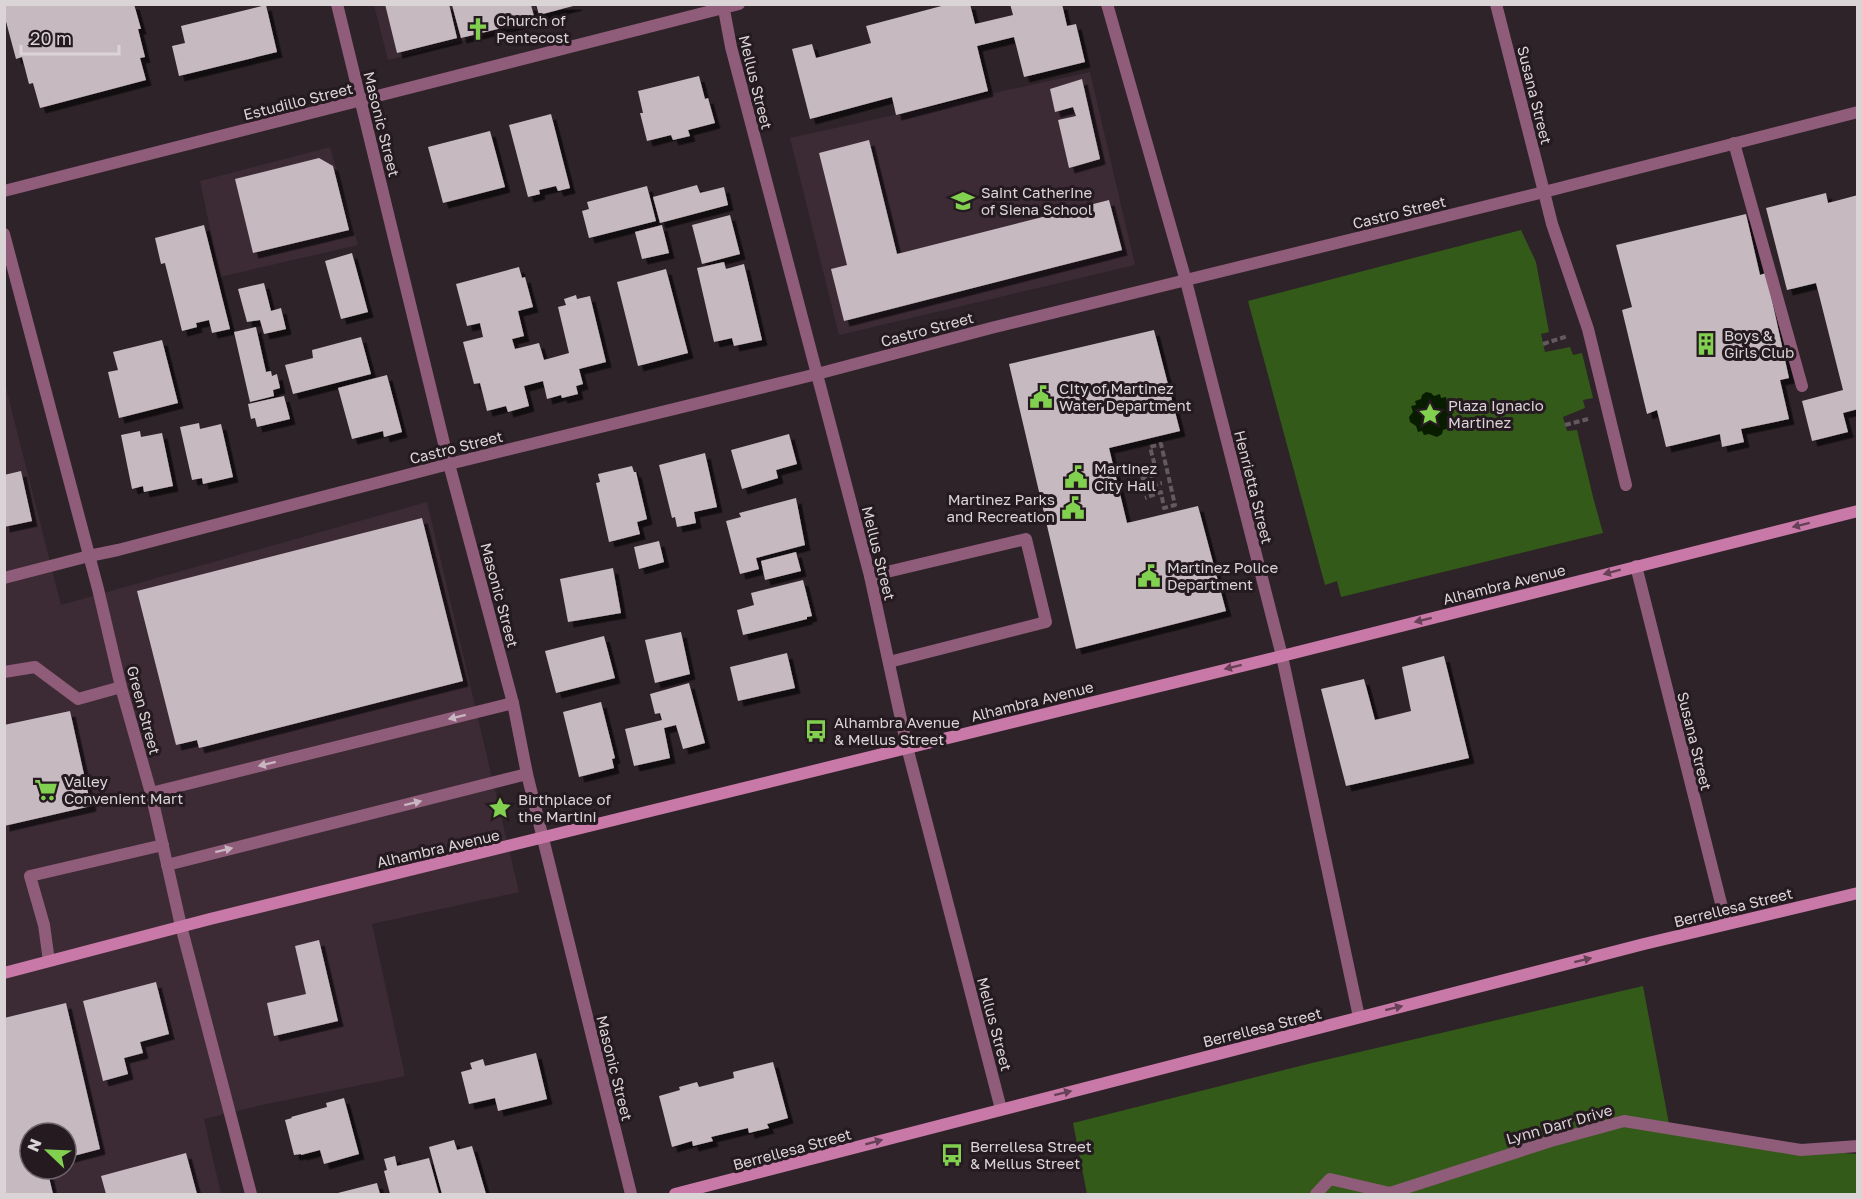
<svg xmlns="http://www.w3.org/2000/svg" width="1862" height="1199" font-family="'Golos Text',sans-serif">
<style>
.built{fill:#3c2b34;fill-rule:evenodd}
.green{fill:#335a18}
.water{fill:#081d00}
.building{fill:#c7b9c0;filter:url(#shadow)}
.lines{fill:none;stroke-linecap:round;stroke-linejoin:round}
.path{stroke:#63595e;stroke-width:4;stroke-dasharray:6 3;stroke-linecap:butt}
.lane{stroke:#8f5c79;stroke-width:12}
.street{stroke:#8f5c79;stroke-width:12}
.secondary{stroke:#c979a7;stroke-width:12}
.oneway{fill:#664056}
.oneway2{fill:#c8b6c0}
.labels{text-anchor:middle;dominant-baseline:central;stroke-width:6;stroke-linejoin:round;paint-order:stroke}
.poi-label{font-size:15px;fill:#dbd4d7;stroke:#241a20;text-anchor:start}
.street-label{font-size:15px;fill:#dbd4d7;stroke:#241a20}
</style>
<defs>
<filter id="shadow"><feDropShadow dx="5.5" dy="5.5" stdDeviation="0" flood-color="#0009"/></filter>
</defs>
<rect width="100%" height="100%" fill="#2e2329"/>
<path class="built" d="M 374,5 L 535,5 L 539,21 L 388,60 Z
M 1090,72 L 1135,265 L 839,335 L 790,138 Z
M 330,147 L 358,245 L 220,277 L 200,181 Z
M 4,380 L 61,605 L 427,502 L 519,892 L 372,924 L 405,1076 L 262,1105 L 204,1119 L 221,1194 L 5,1194 ZM 30,1133 L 66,1133 L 66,1169 L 30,1169 Z"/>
<path class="green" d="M 1521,230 L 1536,262 L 1549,332 L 1541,334 L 1545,352 L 1570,347 L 1573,355 L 1582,353 L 1593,398 L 1583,400 L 1585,408 L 1563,417 L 1567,431 L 1577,430 L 1593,497 L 1603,533 L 1341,597 L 1337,581 L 1325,585 L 1248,301 Z
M 1643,986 L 1670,1129 L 1801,1150 L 1857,1154 L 1857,1194 L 1087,1194 L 1073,1123 L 1312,1063 Z"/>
<path class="water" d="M 1426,392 L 1431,393 L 1434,396 L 1440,394 L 1441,398 L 1446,397 L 1447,403 L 1452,406 L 1454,410 L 1451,417 L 1453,422 L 1448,424 L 1449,428 L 1443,430 L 1442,434 L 1437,437 L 1429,434 L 1424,435 L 1422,431 L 1418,432 L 1416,426 L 1410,422 L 1409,417 L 1413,412 L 1411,406 L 1416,405 L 1415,401 L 1421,399 L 1422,395 Z"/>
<path class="building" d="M 4,4 L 134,4 L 141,29 L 138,29 L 145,57 L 140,58 L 146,80 L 40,108 L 33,83 L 29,84 L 22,57 L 16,59 L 4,14 Z
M 385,4 L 449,4 L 457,38 L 397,53 Z
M 536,4 L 576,4 L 577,5 L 539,15 Z
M 949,4 L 970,4 L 975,24 L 1013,15 L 1010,4 L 1062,4 L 1067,26 L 1076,24 L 1085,62 L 1024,77 L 1014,37 L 977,46 L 988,91 L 896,115 L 892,97 L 810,119 L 792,49 L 812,44 L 816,58 L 871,43 L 866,26 Z
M 266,5 L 277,52 L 179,76 L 172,46 L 185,43 L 181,26 Z
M 452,5 L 531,5 L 535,20 L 461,38 Z
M 699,76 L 705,99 L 708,98 L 715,123 L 688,130 L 690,136 L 673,140 L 671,135 L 647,141 L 640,113 L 643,113 L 638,91 Z
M 1082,79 L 1100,159 L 1069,168 L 1058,120 L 1076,116 L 1073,107 L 1055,112 L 1050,89 Z
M 551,114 L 570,188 L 558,191 L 556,186 L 539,190 L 540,194 L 528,197 L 509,125 Z
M 490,131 L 505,187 L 443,203 L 428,147 Z
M 869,140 L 897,254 L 1109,200 L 1122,250 L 844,321 L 831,269 L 847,265 L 819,153 Z
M 319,158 L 333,166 L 349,230 L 253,253 L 235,179 Z
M 697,185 L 700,193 L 724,187 L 728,205 L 660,223 L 653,197 Z
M 647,186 L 656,221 L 589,238 L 582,211 L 589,209 L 587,202 Z
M 1826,193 L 1828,203 L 1858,195 L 1858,409 L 1843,413 L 1848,432 L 1812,441 L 1802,401 L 1843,390 L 1816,283 L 1787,290 L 1766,208 Z
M 1746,214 L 1760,275 L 1766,273 L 1789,378 L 1780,380 L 1789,419 L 1741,429 L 1744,442 L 1722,447 L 1720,434 L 1666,447 L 1657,410 L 1647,414 L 1622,310 L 1632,307 L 1616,245 Z
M 730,215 L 740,254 L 702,264 L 692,225 Z
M 204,225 L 230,329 L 212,333 L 209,320 L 196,323 L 197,327 L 182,331 L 165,263 L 161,264 L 155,238 Z
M 662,225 L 669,253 L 642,259 L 635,232 Z
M 352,253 L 368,312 L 341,319 L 325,261 Z
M 724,262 L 726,269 L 744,264 L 762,340 L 734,346 L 732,338 L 714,342 L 697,268 Z
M 519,267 L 522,278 L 525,277 L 533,307 L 518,311 L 524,336 L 512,339 L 515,349 L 539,343 L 544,360 L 569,353 L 558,307 L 566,305 L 564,299 L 576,295 L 577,299 L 590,296 L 606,362 L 579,369 L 583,384 L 576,386 L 578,394 L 562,398 L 561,395 L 547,399 L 543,381 L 524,386 L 529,406 L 508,412 L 506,406 L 487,411 L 480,383 L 474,384 L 463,342 L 483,337 L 480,323 L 467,326 L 456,284 Z
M 666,269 L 688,353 L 638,366 L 617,282 Z
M 264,283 L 271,311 L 281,308 L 286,329 L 264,334 L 260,320 L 247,322 L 238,289 Z
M 256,327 L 266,372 L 271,371 L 272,376 L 277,374 L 280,388 L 273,390 L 274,396 L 250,402 L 234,332 Z
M 1154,330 L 1180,431 L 1109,448 L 1127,523 L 1198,506 L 1226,611 L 1076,649 L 1009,364 Z
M 361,337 L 371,374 L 293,394 L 285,365 L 313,358 L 312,350 Z
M 162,340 L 178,403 L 119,418 L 108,372 L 118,370 L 113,352 Z
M 387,375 L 402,432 L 384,437 L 383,431 L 352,439 L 338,388 Z
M 284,396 L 290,419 L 257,427 L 255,418 L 251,419 L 248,404 Z
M 199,423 L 200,429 L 221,424 L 233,477 L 203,484 L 202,478 L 192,480 L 180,427 Z
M 140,431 L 141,437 L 162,433 L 173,486 L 144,492 L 143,486 L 132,489 L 121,435 Z
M 789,434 L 797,464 L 776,470 L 778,478 L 742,489 L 731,450 Z
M 705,453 L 717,507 L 694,512 L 696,523 L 677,527 L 675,517 L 672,518 L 659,465 Z
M 632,466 L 634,472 L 636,472 L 647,519 L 637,522 L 640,534 L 609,542 L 596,483 L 600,482 L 598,474 Z
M 21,471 L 32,521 L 4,527 L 4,475 Z
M 796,498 L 805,545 L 756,558 L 759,569 L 740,574 L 726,521 L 741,517 L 739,513 Z
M 422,518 L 463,681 L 199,748 L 197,740 L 176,745 L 137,591 Z
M 659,541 L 664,562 L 639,569 L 634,547 Z
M 796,552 L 801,571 L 765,580 L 761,561 Z
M 613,568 L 621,613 L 568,622 L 560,579 Z
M 803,580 L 812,616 L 807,617 L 807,619 L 743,635 L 737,610 L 754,605 L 751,593 Z
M 681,632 L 690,674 L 655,683 L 645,640 Z
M 604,636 L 615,678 L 556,693 L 545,651 Z
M 787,653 L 795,688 L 738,701 L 730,667 Z
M 1444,656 L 1469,758 L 1346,786 L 1321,689 L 1364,679 L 1375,720 L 1411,711 L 1402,667 Z
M 689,683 L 705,743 L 683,749 L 676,725 L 664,728 L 670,758 L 634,766 L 625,729 L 662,720 L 660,713 L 655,714 L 650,694 Z
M 601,702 L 615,758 L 612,759 L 614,768 L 579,777 L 563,712 Z
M 70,711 L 91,806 L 4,826 L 4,725 Z
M 319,940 L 338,1021 L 274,1036 L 267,1003 L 306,994 L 295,946 Z
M 156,982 L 169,1034 L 140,1042 L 143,1053 L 124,1058 L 128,1074 L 103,1081 L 83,1001 Z
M 66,1003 L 100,1149 L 66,1158 L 66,1133 L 30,1133 L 30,1169 L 47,1169 L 53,1194 L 4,1194 L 4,1018 Z
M 536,1053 L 547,1099 L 498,1111 L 495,1098 L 469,1104 L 461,1072 L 472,1069 L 470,1063 L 483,1059 L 485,1066 Z
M 773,1062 L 788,1118 L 767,1124 L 769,1128 L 749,1133 L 748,1128 L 711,1137 L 713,1141 L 693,1146 L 692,1141 L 672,1147 L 659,1096 L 680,1090 L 679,1087 L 697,1082 L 699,1087 L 734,1078 L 733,1072 Z
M 344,1098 L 359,1154 L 324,1164 L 320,1150 L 301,1155 L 301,1154 L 294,1155 L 285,1120 L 292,1118 L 291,1117 L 327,1107 L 326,1103 Z
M 454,1140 L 457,1150 L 472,1146 L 486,1194 L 442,1194 L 429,1147 Z
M 186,1153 L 197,1194 L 106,1194 L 101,1176 Z
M 395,1156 L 397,1166 L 429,1158 L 439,1194 L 390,1194 L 384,1171 L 387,1170 L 384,1159 Z
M 377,1183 L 380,1194 L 334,1194 Z"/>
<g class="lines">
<path class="path" d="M 1543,344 L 1568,336
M 1565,425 L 1588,419
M 1141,479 L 1157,474 L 1150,447 L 1161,444 L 1175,505 L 1164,508 L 1161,492 L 1145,498
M 1143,488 L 1162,483"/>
<path class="lane" d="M 1734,143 L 1802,386
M 1544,192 L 1552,224 L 1588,329 L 1626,485
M 870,576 L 1026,539 L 1046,622 L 889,662
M 4,672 L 35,667 L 78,699 L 121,687
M 151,793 L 513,703
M 167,865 L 527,774
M 49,961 L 44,925 L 30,876 L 163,845"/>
<path class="street" d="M 337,4 L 449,464 L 513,703 L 527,774 L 631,1194
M 723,4 L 731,47 L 870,576 L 907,747 L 1001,1109
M 1107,4 L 1186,281 L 1282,656 L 1359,1017
M 1496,4 L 1544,192
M 4,191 L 739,4
M 4,234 L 98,589 L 121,687 L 151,793 L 181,926 L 251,1194
M 1636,566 L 1726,923
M 4,578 L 89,556 L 118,550 L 449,464 L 817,374 L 991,328 L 1544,192 L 1858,112
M 1316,1194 L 1330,1179 L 1390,1193 L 1551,1141 L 1624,1121 L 1801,1150 L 1858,1146"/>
<path class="secondary" d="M 4,973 L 210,919 L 1282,656 L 1858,511
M 675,1194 L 1644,944 L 1858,893"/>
</g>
<defs><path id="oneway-solid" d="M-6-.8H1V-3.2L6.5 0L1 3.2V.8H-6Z" transform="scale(1.5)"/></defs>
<g class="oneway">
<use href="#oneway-solid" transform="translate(1801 525) rotate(166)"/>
<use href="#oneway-solid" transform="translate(1612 572) rotate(165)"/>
<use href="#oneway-solid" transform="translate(1423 620) rotate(166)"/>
<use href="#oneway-solid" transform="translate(1233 667) rotate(166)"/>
<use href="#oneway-solid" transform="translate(1583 960) rotate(-14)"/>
<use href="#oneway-solid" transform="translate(1394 1008) rotate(-14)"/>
<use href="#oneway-solid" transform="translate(1063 1093) rotate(-14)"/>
<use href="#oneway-solid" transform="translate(874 1142) rotate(-15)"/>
</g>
<g class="oneway2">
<use href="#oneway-solid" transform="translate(457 717) rotate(166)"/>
<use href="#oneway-solid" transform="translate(267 764) rotate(166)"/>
<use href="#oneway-solid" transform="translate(413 803) rotate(-14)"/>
<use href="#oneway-solid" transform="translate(224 850) rotate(-14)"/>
</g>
<defs>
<g id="church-bare" transform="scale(1.8)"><path d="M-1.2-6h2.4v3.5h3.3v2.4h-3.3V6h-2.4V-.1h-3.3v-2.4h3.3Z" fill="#82d04f" stroke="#241a20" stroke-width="2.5" paint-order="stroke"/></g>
<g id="school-bare" transform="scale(1.8)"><path d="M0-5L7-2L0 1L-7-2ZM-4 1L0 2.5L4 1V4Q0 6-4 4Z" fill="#82d04f" stroke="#241a20" stroke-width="2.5" paint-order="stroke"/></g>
<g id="building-bare" transform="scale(1.8)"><path d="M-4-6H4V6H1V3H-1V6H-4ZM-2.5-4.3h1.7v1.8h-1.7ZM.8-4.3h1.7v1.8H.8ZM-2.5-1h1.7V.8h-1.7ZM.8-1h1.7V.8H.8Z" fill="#82d04f" stroke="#241a20" stroke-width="2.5" paint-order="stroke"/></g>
<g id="civic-bare" transform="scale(1.8)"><path d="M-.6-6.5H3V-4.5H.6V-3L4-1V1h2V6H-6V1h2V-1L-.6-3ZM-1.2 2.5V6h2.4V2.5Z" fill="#82d04f" stroke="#241a20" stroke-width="2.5" paint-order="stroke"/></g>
<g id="sight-bare" transform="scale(1.8)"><path d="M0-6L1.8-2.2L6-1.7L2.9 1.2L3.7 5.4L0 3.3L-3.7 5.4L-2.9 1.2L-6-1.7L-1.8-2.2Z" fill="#82d04f" stroke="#241a20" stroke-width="2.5" paint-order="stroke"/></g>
<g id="bus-bare" transform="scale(1.8)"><path d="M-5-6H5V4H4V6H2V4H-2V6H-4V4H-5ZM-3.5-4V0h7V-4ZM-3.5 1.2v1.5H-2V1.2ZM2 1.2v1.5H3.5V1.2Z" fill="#82d04f" stroke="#241a20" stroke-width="2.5" paint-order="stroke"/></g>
<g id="supermarket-bare" transform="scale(1.8)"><path d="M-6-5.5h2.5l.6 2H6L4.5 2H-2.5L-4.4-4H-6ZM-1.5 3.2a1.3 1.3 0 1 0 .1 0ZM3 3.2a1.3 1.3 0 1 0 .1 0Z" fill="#82d04f" stroke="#241a20" stroke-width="2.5" paint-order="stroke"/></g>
</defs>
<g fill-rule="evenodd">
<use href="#church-bare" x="478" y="29"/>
<use href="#school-bare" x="963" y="201"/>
<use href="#building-bare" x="1706" y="344"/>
<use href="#civic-bare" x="1041" y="397"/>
<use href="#sight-bare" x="1430" y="414"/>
<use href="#civic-bare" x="1076" y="477"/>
<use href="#civic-bare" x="1073" y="508"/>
<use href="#civic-bare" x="1149" y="576"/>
<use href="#bus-bare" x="816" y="731"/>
<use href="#supermarket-bare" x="46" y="790"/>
<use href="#sight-bare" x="500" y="808"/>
<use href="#bus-bare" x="952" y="1155"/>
</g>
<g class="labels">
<g class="poi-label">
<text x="496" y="20">Church of<tspan x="496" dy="17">Pentecost</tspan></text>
<text x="981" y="192">Saint Catherine<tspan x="981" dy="17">of Siena School</tspan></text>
<text x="1724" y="335">Boys &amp;<tspan x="1724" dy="17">Girls Club</tspan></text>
<text x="1059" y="388">CIty of Martinez<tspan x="1059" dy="17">Water Department</tspan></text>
<text x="1448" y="405">Plaza Ignacio<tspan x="1448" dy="17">Martinez</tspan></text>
<text x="1094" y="468">Martinez<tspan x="1094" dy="17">City Hall</tspan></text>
<text x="1055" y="499" text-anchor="end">Martinez Parks<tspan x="1055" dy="17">and Recreation</tspan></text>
<text x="1167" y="567">Martinez Police<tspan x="1167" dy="17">Department</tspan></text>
<text x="834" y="722">Alhambra Avenue<tspan x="834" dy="17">&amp; Mellus Street</tspan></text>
<text x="64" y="781">Valley<tspan x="64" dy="17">Convenient Mart</tspan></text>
<text x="518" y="799">Birthplace of<tspan x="518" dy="17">the Martini</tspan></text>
<text x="970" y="1146">Berrellesa Street<tspan x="970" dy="17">&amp; Mellus Street</tspan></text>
</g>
<g class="street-label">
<text transform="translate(756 82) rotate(76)">Mellus Street</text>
<text transform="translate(1535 95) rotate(76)">Susana Street</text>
<text transform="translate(298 101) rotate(-14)">Estudillo Street</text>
<text transform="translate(382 124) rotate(76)">Masonic Street</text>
<text transform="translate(1399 212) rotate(-14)">Castro Street</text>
<text transform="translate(927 329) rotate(-15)">Castro Street</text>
<text transform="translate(456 447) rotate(-14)">Castro Street</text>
<text transform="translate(1254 487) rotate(76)">Henrietta Street</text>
<text transform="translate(879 553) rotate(76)">Mellus Street</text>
<text transform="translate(1504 584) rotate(-14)">Alhambra Avenue</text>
<text transform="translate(500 595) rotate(75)">Masonic Street</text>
<text transform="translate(1032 701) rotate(-14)">Alhambra Avenue</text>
<text transform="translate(144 710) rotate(75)">Green Street</text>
<text transform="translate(1695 741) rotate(76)">Susana Street</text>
<text transform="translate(438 848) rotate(-13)">Alhambra Avenue</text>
<text transform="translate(1733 907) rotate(-14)">Berrellesa Street</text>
<text transform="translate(995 1024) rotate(75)">Mellus Street</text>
<text transform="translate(1262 1027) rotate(-14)">Berrellesa Street</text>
<text transform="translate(615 1068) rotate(76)">Masonic Street</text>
<text transform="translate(1559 1124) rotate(-16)">Lynn Darr Drive</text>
<text transform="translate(792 1149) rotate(-15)">Berrellesa Street</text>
</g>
</g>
<rect width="1862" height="1199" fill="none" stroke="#dbd4d7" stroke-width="12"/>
<g transform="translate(48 1151) rotate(293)"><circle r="28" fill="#241a20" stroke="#6d6469" stroke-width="1.5"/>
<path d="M0-4.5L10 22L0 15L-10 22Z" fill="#82d04f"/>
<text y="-9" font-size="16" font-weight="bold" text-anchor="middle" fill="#dbd4d7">N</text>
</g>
<path d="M21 45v9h98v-9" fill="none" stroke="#dbd4d7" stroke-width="3"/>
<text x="30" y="45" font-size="18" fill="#dbd4d7" stroke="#241a20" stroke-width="4.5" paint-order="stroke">20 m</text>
</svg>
